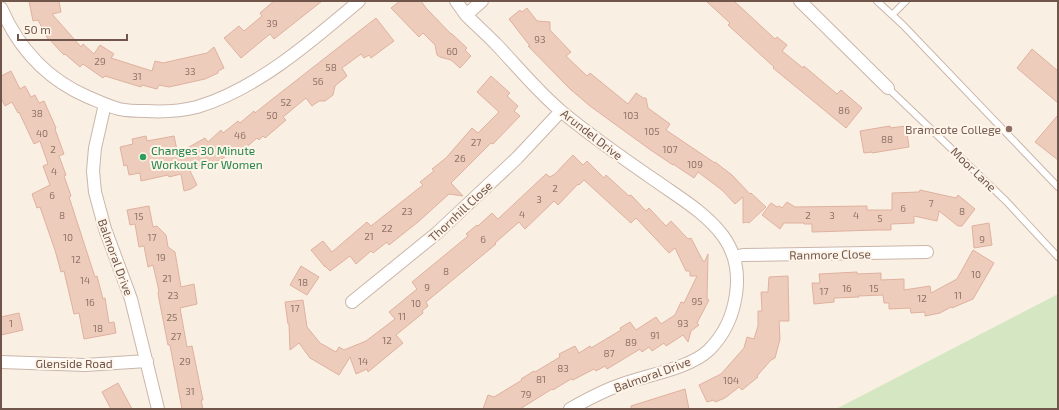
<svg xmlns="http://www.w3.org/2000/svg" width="1059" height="410" font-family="'Exo 2',sans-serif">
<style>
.green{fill:#d4e7c2}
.building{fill:#eeccbc;stroke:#dfb19e}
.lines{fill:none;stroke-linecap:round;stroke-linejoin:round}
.lane-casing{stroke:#cab6aa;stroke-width:8}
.street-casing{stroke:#cab6aa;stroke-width:14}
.lane{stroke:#fff;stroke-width:6}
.street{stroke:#fff;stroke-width:12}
.education-dot{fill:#8d6e63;stroke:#fef4e8;stroke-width:1.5}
.leisure-dot{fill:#2e9e5b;stroke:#fef4e8;stroke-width:1.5}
.labels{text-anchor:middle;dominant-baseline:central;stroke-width:4;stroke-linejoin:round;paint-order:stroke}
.number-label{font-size:10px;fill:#907367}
.education-label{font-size:12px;fill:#785e54;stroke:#fef4e8;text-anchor:end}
.street-label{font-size:12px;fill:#70554b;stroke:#fef4e8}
.leisure-label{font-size:12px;fill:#27864d;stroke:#fef4e8;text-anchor:start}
</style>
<rect width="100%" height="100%" fill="#faefe3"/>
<path class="green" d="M 1058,294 L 1058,409 L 836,409 Z"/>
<path class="building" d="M 29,1 L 59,1 L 61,12 L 52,14 L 81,47 L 83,44 L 94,54 L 100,45 L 114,54 L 111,58 L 152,71 L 155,61 L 163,63 L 207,53 L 214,47 L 224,68 L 218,71 L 218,73 L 205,79 L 169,87 L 159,85 L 157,89 L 142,85 L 141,87 L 105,76 L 103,78 L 83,64 L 80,67 L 65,54 L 64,55 L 49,39 L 48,39 L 38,20 L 33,21 Z
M 274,1 L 322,1 L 274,39 L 270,34 L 241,58 L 224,38 L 239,26 L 244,31 L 262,16 L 260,13 Z
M 400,1 L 421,1 L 426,8 L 451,34 L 452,34 L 467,48 L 465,50 L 471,56 L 460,68 L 451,60 L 440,57 L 437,55 L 435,45 L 423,33 L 419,37 L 391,8 Z
M 706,1 L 734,1 L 775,39 L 777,37 L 787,45 L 782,51 L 803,68 L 804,66 L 837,94 L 841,90 L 862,108 L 846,128 L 773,68 L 774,67 L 728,25 L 730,23 Z
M 527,8 L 537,21 L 550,22 L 550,30 L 571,52 L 566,56 L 587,76 L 590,73 L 628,104 L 636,93 L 643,98 L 646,98 L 648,108 L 670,124 L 666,130 L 715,163 L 715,162 L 732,175 L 750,194 L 751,193 L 766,207 L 749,223 L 747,222 L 743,223 L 743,197 L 735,204 L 722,190 L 698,172 L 694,178 L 673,164 L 673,165 L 652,151 L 590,106 L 570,89 L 528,46 L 530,46 L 509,19 L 520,10 L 522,12 Z
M 376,18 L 394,41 L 371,58 L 369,55 L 364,58 L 361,54 L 342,68 L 347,76 L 335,86 L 333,95 L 325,101 L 319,101 L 312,106 L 306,98 L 283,117 L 286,120 L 265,138 L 263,136 L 259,140 L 257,138 L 243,150 L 241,148 L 231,156 L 230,154 L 211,165 L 208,160 L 190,171 L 197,185 L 191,189 L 184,191 L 181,174 L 169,177 L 168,175 L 141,181 L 140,173 L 129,175 L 127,165 L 124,166 L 120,147 L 133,144 L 132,139 L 146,136 L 147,141 L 174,136 L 177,150 L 180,148 L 182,151 L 205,138 L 208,142 L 221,130 L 223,133 L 238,121 L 240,123 L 254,111 L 255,113 L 270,101 Z
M 1032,49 L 1058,71 L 1058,103 L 1017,68 Z
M 11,71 L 20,89 L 25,86 L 31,97 L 35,95 L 39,103 L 44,101 L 56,128 L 55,129 L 64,154 L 59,156 L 66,175 L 64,176 L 71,196 L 69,197 L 95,277 L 97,276 L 103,299 L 105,298 L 109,323 L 114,322 L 116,333 L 84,339 L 79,313 L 74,314 L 64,271 L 61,272 L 55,250 L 40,207 L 37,208 L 32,194 L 50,185 L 43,166 L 48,164 L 40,141 L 34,144 L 19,112 L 18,113 L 12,102 L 5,106 L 1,98 L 1,76 Z
M 491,76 L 510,93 L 507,96 L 518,106 L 514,111 L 520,116 L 493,144 L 491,143 L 451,183 L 463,196 L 449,194 L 418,222 L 389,245 L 387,242 L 373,253 L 371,251 L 356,264 L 350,256 L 330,271 L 325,266 L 325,267 L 311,250 L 323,241 L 332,252 L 367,222 L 371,226 L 423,185 L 420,182 L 434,171 L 432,169 L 446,158 L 472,128 L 478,133 L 499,112 L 477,92 Z
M 1058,115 L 1058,160 L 1035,142 Z
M 890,126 L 890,128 L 906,126 L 909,147 L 872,153 L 872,152 L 864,153 L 860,131 Z
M 573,155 L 583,165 L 587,161 L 604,178 L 606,175 L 629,196 L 631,195 L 646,211 L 649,208 L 666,226 L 671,221 L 688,239 L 691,238 L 703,261 L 705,261 L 708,254 L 707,299 L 709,300 L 697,323 L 699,325 L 691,331 L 688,342 L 683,335 L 666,346 L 664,343 L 652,351 L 649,347 L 642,352 L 640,349 L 607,369 L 605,366 L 596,371 L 594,369 L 573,380 L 571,379 L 553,390 L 552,389 L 520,409 L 483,409 L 488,395 L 494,397 L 522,380 L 521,379 L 534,371 L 535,372 L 560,357 L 559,354 L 575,346 L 579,353 L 590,346 L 591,348 L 621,330 L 620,328 L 630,322 L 636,330 L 656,317 L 661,324 L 675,315 L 681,302 L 684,303 L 697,276 L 690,276 L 690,271 L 686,271 L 675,248 L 669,253 L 636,218 L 631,223 L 584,180 L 579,185 L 578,184 L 558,205 L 554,201 L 525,229 L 519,222 L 495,243 L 496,244 L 484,254 L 426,302 L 428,306 L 422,311 L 423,313 L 396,335 L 403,343 L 368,372 L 367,369 L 356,374 L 350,357 L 339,375 L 310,358 L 299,343 L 290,350 L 289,324 L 288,324 L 285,302 L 303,300 L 307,327 L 320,343 L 336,352 L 339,347 L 344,350 L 366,341 L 395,319 L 389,312 L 417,289 L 412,282 L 468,236 L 466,234 L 477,225 L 478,226 L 492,213 L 498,219 L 546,174 L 550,177 L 553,175 L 554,175 Z
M 920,190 L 956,198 L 958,195 L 975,209 L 962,226 L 958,226 L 939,211 L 937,221 L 914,216 L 914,223 L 891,224 L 891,230 L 877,230 L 812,232 L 812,224 L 804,224 L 804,223 L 784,223 L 780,229 L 762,215 L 771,203 L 777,207 L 779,206 L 782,208 L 787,202 L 795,207 L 867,206 L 867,210 L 892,210 L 892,193 L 919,192 Z
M 149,206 L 153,227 L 157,226 L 166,235 L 168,247 L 175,252 L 181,287 L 194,284 L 197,304 L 180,308 L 187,347 L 192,346 L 203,400 L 201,400 L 203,409 L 182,409 L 170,345 L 168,345 L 159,299 L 158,292 L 159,291 L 153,265 L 148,267 L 144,246 L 139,247 L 135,224 L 130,225 L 127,210 Z
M 989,223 L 992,245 L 974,248 L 972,226 Z
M 973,250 L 994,263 L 973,299 L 952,308 L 951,307 L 940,313 L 925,316 L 925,312 L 911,313 L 910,308 L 889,309 L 889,303 L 884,303 L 883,295 L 858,296 L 859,297 L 834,298 L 834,302 L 814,304 L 812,283 L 820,283 L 819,274 L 857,272 L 857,274 L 881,273 L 881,280 L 904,279 L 904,290 L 930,286 L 931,293 L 957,279 Z
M 301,266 L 319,277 L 307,295 L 290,285 Z
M 788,276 L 789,321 L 779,321 L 780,339 L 775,358 L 771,360 L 757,376 L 758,377 L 742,390 L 739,387 L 725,398 L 715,402 L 714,400 L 707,402 L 699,385 L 721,374 L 744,348 L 747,337 L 754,339 L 758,326 L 758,311 L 762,311 L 761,292 L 768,292 L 769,277 Z
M 19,313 L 23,330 L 1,335 L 1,317 Z
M 118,383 L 132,409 L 111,409 L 102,392 Z
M 685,389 L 689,409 L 631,409 L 631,406 Z"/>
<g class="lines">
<g class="lane-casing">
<path id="lane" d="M 877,1 L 903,25 L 1058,187
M 892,15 L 906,1
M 888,88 L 1006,201 L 1058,257"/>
</g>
<g class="street-casing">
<path id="street" d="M 456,1 L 466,15 C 475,24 485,33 495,43 C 517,66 537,91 562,112 C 592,137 624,159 656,181 C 680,198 706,213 723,236 C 748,270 737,322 709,350 C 689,369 646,375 620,385 C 602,391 586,400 570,409
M 800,1 L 888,88
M 1,8 C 19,49 46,79 88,97 C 98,101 108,106 119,109 C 128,111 137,111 146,111 C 163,112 181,111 197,107 C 257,89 312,41 359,1
M 466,15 L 482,1
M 105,104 L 95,148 L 93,171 L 95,192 L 105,229 L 131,299 L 158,409
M 734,257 L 743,255 L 927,252
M 352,302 L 437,233 L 517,158 L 561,111
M 1,362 L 85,365 L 147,361"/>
</g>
<use href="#lane" class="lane"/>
<use href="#street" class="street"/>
</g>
<circle class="education-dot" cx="1009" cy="129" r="4"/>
<circle class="leisure-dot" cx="143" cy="157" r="4"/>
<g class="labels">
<g class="number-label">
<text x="272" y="23">39</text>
<text x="540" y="39">93</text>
<text x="452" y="51">60</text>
<text x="100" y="61">29</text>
<text x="331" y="67">58</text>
<text x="190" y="71">33</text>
<text x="137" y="76">31</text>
<text x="318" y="81">56</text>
<text x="286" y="102">52</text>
<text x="844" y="110">86</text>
<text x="37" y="113">38</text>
<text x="272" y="115">50</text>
<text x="631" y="115">103</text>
<text x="652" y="131">105</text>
<text x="42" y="133">40</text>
<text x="240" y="135">46</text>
<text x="887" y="139">88</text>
<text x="476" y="142">27</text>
<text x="53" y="149">2</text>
<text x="670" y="149">107</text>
<text x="460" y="158">26</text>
<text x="695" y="164">109</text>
<text x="54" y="171">4</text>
<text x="555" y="188">2</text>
<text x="52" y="195">6</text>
<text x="539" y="199">3</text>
<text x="931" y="203">7</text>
<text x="903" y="208">6</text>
<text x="407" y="211">23</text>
<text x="962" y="211">8</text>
<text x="522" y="214">4</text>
<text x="62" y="215">8</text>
<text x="808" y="215">2</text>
<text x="832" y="215">3</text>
<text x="856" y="215">4</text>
<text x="139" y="216">15</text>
<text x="880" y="218">5</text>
<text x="387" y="228">22</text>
<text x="369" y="236">21</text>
<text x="68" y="237">10</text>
<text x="152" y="237">17</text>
<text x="483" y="239">6</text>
<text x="982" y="239">9</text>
<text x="161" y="257">19</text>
<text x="76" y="259">12</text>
<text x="446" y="271">8</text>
<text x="976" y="274">10</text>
<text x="167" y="278">21</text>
<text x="85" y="280">14</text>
<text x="303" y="282">18</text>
<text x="427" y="287">9</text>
<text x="847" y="288">16</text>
<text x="874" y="288">15</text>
<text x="824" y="291">17</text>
<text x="173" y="295">23</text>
<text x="958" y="295">11</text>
<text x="922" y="298">12</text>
<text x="697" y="301">95</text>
<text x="90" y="302">16</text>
<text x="416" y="303">10</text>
<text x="295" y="308">17</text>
<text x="402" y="316">11</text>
<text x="172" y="317">25</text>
<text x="11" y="323">1</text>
<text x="683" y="323">93</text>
<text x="98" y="328">18</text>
<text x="655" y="335">91</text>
<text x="176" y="336">27</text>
<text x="387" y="340">12</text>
<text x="631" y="342">89</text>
<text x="609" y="353">87</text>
<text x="185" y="361">29</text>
<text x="363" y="361">14</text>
<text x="563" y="368">83</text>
<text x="541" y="379">81</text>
<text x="731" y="380">104</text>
<text x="190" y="391">31</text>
<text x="526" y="394">79</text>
</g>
<g class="education-label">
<text x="1001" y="129">Bramcote College</text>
</g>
<g class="street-label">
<text transform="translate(592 134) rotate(38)">Arundel Drive</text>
<text transform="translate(974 169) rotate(44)">Moor Lane</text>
<text transform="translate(460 211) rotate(-43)">Thornhill Close</text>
<text transform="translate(830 254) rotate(-1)">Ranmore Close</text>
<text transform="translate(116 257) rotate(70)">Balmoral Drive</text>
<text x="74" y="363">Glenside Road</text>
<text transform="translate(652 374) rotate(-20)">Balmoral Drive</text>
</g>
<g class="leisure-label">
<text x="151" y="150">Changes 30 Minute<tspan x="151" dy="14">Workout For Women</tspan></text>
</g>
</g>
<rect width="1059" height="410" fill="none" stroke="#70554b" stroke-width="4"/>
<path d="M18 34v6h109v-6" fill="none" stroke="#70554b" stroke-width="2"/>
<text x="24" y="34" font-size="12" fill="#70554b" stroke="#fef4e8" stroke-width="3" paint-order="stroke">50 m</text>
</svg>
